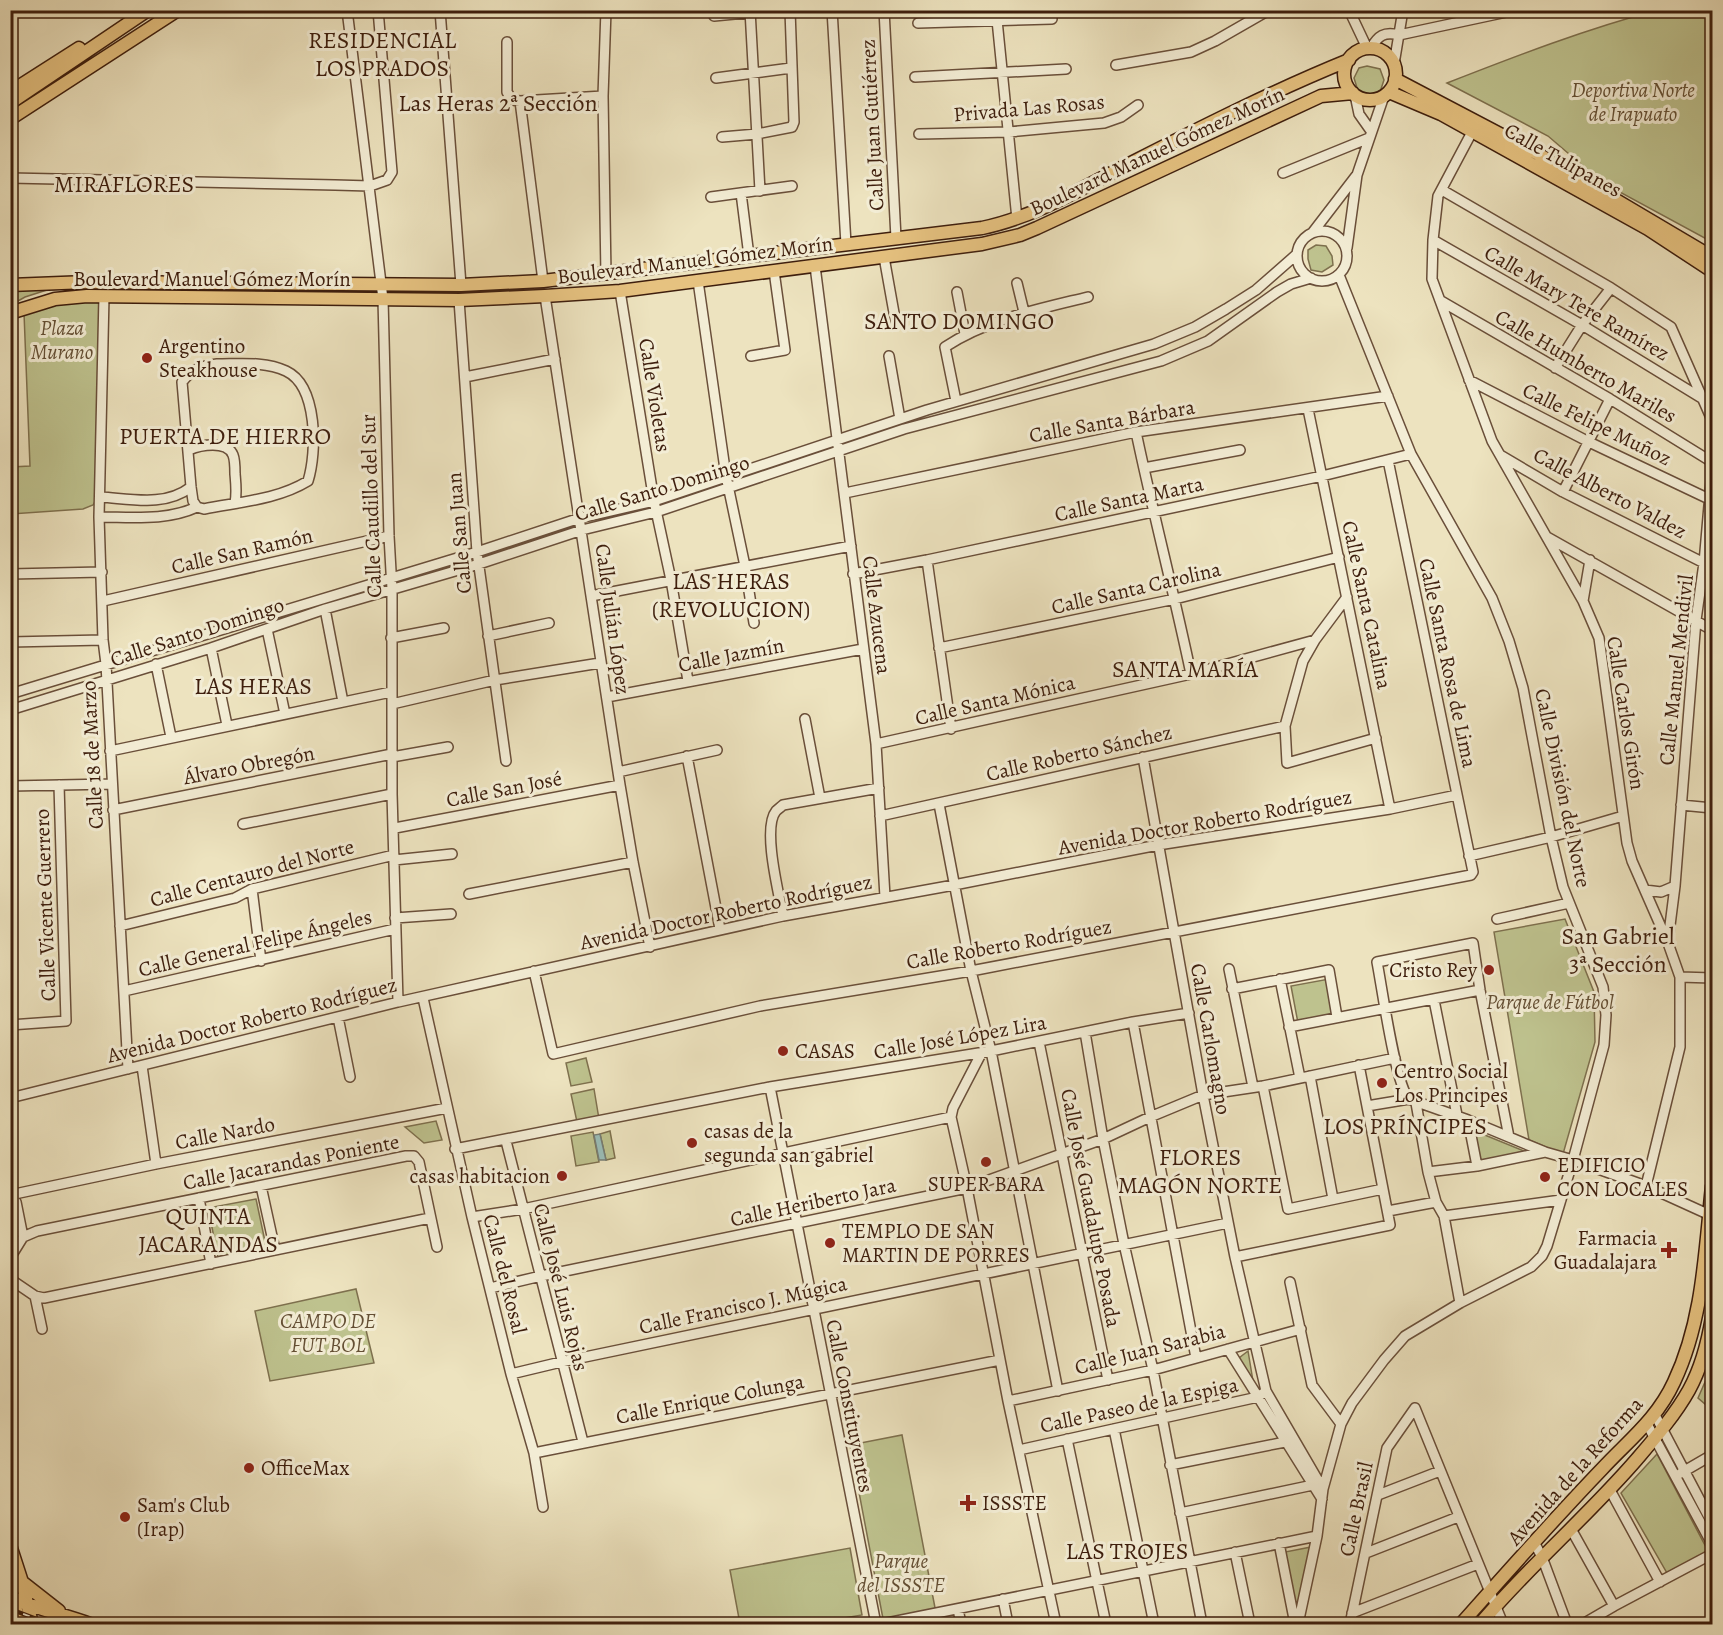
<svg xmlns="http://www.w3.org/2000/svg" width="1723" height="1635" font-family="Alegreya,serif">
<style>
.green{fill:#bec28e;stroke:#7e704e;stroke-width:1.5}
.water{fill:#9abdb8;stroke:#757d74;stroke-width:1.5}
.lines{fill:none;stroke-linecap:round;stroke-linejoin:round}
.minor-casing{stroke:#6a4f3a;stroke-width:12}
.major-casing{stroke:#3e1e0d;stroke-width:15}
.minor{stroke:#f3edd5;stroke-width:9}
.major{stroke:#e6c280;stroke-width:12}
.rail-casing{stroke:#3e1e0d;stroke-width:4.5}
.rail{stroke:#f3edd5;stroke-width:2;stroke-dasharray:7;stroke-linecap:butt}
.poi-dot{fill:#8f2418;stroke:#f3edd5;stroke-width:2}
.labels{text-anchor:middle;dominant-baseline:central;stroke-width:6;stroke-linejoin:round;paint-order:stroke}
.park-label{font-size:21px;font-style:italic;fill:#644f34;stroke:#f3edd5}
.street-label{font-size:21px;fill:#3e1e0d;stroke:#f3edd5}
.poi-label{font-size:21px;fill:#3e1e0d;stroke:#f3edd5;text-anchor:start}
.quarter-label{font-size:24px;fill:#3e1e0d;stroke:#f3edd5}
</style>
<rect width="100%" height="100%" fill="#ede3bf"/>
<filter id="stains"><feTurbulence type="fractalNoise" baseFrequency=".00333" numOctaves="4"/><feColorMatrix values="0 0 0 0 .2 0 0 0 0 .09 0 0 0 0 .02 0 0 0 .5 -.17"/></filter>
<radialGradient id="worn" r=".72"><stop offset=".6" stop-color="#630" stop-opacity="0"/><stop offset="1" stop-color="#630" stop-opacity=".3"/></radialGradient>
<path class="green" d="M 1658,10 L 1712,11 L 1712,242 L 1603,183 L 1548,136 L 1447,83 C 1516,56 1586,29 1658,10 Z
M 1367,66 L 1380,69 L 1384,80 L 1380,92 L 1368,97 L 1358,91 L 1354,78 L 1359,68 Z
M 1316,245 L 1326,246 L 1332,256 L 1333,265 L 1322,272 L 1311,270 L 1308,259 L 1308,250 Z
M 10,289 L 50,289 L 25,297 L 11,305 Z
M 68,301 L 99,302 L 97,498 L 93,505 L 83,509 L 11,514 L 11,467 L 30,466 L 24,313 Z
M 1565,919 L 1594,992 L 1595,1042 L 1563,1154 L 1529,1140 L 1494,932 Z
M 1329,979 L 1336,1016 L 1298,1023 L 1291,986 Z
M 586,1058 L 592,1082 L 571,1086 L 566,1063 Z
M 594,1089 L 599,1119 L 577,1122 L 571,1094 Z
M 436,1121 L 442,1140 L 424,1143 L 405,1127 Z
M 610,1131 L 615,1158 L 606,1160 L 600,1134 Z
M 1475,1131 L 1524,1151 L 1480,1163 Z
M 593,1132 L 599,1162 L 576,1166 L 571,1136 Z
M 256,1199 L 266,1246 L 218,1257 L 208,1208 Z
M 356,1289 L 374,1363 L 270,1381 L 255,1311 Z
M 1248,1351 L 1254,1387 L 1239,1358 Z
M 1712,1366 L 1712,1410 L 1698,1398 Z
M 902,1435 L 936,1613 L 884,1624 L 850,1445 Z
M 1657,1454 L 1708,1551 L 1667,1573 L 1621,1493 Z
M 1311,1547 L 1296,1623 L 1285,1552 Z
M 850,1548 L 862,1615 L 809,1624 L 740,1624 L 730,1570 Z"/>
<path class="water" d="M 600,1134 L 606,1160 L 599,1160 L 594,1135 Z"/>
<g class="lines">
<g class="minor-casing">
<path id="minor" d="M 347,10 L 383,299 L 389,536 L 392,589 L 392,794 L 398,1002
M 440,10 L 461,285
M 750,10 L 760,191
M 832,10 L 846,244
M 884,10 L 896,238
M 996,10 L 1017,219
M 1349,10 L 1367,48
M 714,16 L 778,10
M 918,23 L 1052,19
M 507,42 L 507,92 L 512,100 L 520,101 L 603,96
M 1371,48 C 1378,36 1384,31 1399,35 L 1516,10
M 1394,64 L 1403,10
M 1116,65 L 1191,52 L 1215,41 L 1269,10
M 915,77 L 1066,69
M 716,78 L 791,68
M 1355,95 L 1359,114 L 1371,131
M 520,101 L 543,281
M 1472,132 L 1438,196 L 1433,240 L 1432,279 L 1492,441 L 1583,601 L 1599,638 L 1627,843 L 1632,861 L 1668,943 L 1680,977 L 1680,1047 L 1646,1186
M 919,134 L 1009,132 L 1104,123 L 1121,117 L 1138,105
M 722,137 L 757,134 L 792,127 L 794,122 L 790,10
M 1283,173 L 1369,138
M 10,178 L 335,185 L 370,186 L 387,180 L 392,172 L 378,10
M 1442,190 L 1611,288 L 1671,327 L 1712,420
M 741,193 L 749,256
M 711,197 L 792,186
M1297 256a25 25 0 1 1 50 0a25 25 0 1 1-50 0Z
M 1313,232 L 1356,176
M 1433,240 L 1582,325 L 1703,399
M 1347,248 L 1357,175 L 1384,96
M 884,257 L 896,324
M 815,266 L 876,744 L 885,897
M 606,275 L 603,96 L 606,10
M 698,281 L 726,476 L 745,566 L 754,623
M 1017,283 L 1024,312
M 620,291 L 654,501 L 671,580 L 688,681
M 957,292 L 965,334
M 104,296 L 99,517 L 103,640 L 106,664 L 128,1069
M 545,296 L 620,785 L 633,862 L 650,947
M 459,300 L 477,552 L 506,761
M 1441,301 L 1610,399 L 1712,462
M 751,356 L 785,350 L 774,271
M 889,356 L 900,419
M 217,364 C 240,364 265,361 286,371 C 318,386 317,452 308,481 C 277,500 238,502 204,509 L 197,507 L 193,501 L 191,487 L 182,382 C 192,369 201,366 217,364 Z
M 1555,368 L 1582,325 L 1611,288
M 465,377 L 555,359
M 1469,380 L 1589,442 L 1709,499
M 956,401 L 945,347 C 988,319 1039,309 1088,297
M 1308,409 L 1390,809
M 1136,432 C 1153,513 1174,593 1191,674
M 189,450 C 200,445 227,440 233,455 C 235,460 235,468 235,474 C 236,485 237,493 235,503
M 1500,455 L 1563,492 L 1704,563
M 1144,468 L 1240,450
M 1563,492 L 1610,399
M 845,493 L 1136,432 L 1388,396
M 101,497 C 132,499 165,507 191,487
M 99,517 C 132,517 167,521 197,507
M 1547,537 L 1712,630
M 927,560 L 951,729
M 10,574 L 102,572
M 853,574 L 927,560 L 1322,476 L 1411,454
M 591,596 L 851,546
M 1347,597 L 1315,640 L 1303,661 L 1285,726 L 1287,763 L 1376,738
M 103,601 L 389,536
M 1583,601 L 1590,560
M 325,609 L 343,702
M 267,629 L 285,714
M 488,636 L 549,623
M 391,638 L 444,628
M 10,642 L 103,640
M 211,648 L 227,725
M 939,648 L 1175,599 L 1339,557
M 156,664 L 171,737
M 10,694 L 477,552 L 580,518 L 654,501 L 927,410 L 1154,344 L 1195,327 L 1226,309 L 1256,290 L 1297,254
M 607,697 L 863,649
M 392,704 L 495,680 L 600,663
M 10,710 L 211,648 L 325,609 L 479,564 L 582,530 L 656,512 L 904,429 L 1161,361 L 1208,341 L 1277,292 L 1291,284 L 1311,278
M 805,719 L 820,798
M 876,744 L 1191,674 L 1315,640
M 110,751 L 391,692
M 687,756 L 720,929
M 392,757 L 448,747
M 1143,757 L 1203,1095 L 1235,1257 L 1266,1391 L 1323,1489
M 618,772 L 717,750
M 10,786 L 111,784
M 939,804 L 971,971 L 991,1051 L 1058,1391
M 1681,805 L 1712,808
M 113,810 L 392,754
M 880,816 L 1285,726
M 243,824 L 392,794
M 395,828 L 620,785
M 1469,856 L 1551,837 L 1623,816
M 394,860 L 452,854
M 252,889 L 261,961
M 1645,890 L 1661,892 L 1675,886
M 469,894 L 633,862
M 783,916 C 779,894 762,828 776,811 C 778,809 781,807 783,805 L 879,788
M 395,918 L 451,914
M 1497,919 L 1569,903
M 120,926 L 235,898 L 252,889 L 394,855
M 1668,941 L 1675,886 L 1696,620 L 1704,563 L 1712,471
M 1229,969 L 1253,1087
M 534,971 L 553,1054 L 760,1006 L 971,971 L 1471,875 L 1473,872 L 1388,460
M 1680,977 L 1712,978
M 1280,979 L 1300,1078
M 1232,989 L 1329,970 L 1337,1017
M 124,991 L 395,929
M 423,998 L 472,1217 L 511,1374 L 534,1453 L 543,1507
M 1434,1000 L 1457,1115
M 338,1017 L 350,1077
M 1133,1022 L 1196,1358
M 10,1025 L 66,1021 L 59,785
M 1289,1027 L 1480,990
M 1085,1032 L 1103,1139 L 1124,1244 L 1153,1370 L 1202,1624
M 1039,1042 L 1108,1380
M 982,1052 L 953,1108 L 951,1117 L 967,1188 L 1008,1401 L 1056,1624
M 142,1066 L 156,1164
M 1310,1076 L 1333,1199
M 1263,1086 L 1288,1209 L 1383,1189
M 770,1087 L 876,1624
M 10,1098 L 398,1002 L 783,916 L 954,885 L 1158,845 L 1390,809 L 1457,795
M 1409,1099 C 1395,1084 1382,987 1377,962 L 1473,943 L 1480,990 L 1509,1137
M 1416,1103 L 1428,1172 L 1436,1202 L 1444,1216 L 1460,1303
M 1367,1106 L 1409,1099 L 1468,1120 L 1545,1152 L 1573,1160 L 1646,1186 L 1712,1216
M 1468,1120 L 1477,1166
M 506,1141 L 583,1442
M 455,1149 L 770,1087 L 991,1051 L 1133,1022 L 1189,1013
M 1428,1172 L 1477,1166 L 1545,1152
M 261,1186 L 275,1250
M 10,1195 L 156,1164 L 447,1108
M 199,1198 L 211,1264
M 16,1202 L 23,1237
M 1388,1211 L 1436,1202
M 1444,1216 L 1561,1200
M 472,1217 L 523,1209 L 951,1117
M 1235,1257 L 1390,1225 L 1359,1065
M 10,1258 L 23,1237 L 37,1231 L 406,1156 L 414,1156 L 419,1162 L 437,1247
M 10,1279 L 35,1296 L 44,1298 L 430,1218
M 1290,1282 L 1312,1385 L 1341,1424
M 490,1288 L 541,1276 L 967,1188 L 1103,1139 L 1150,1117 L 1203,1095 L 1263,1086 L 1395,1058
M 35,1296 L 42,1329
M 1228,1349 L 1322,1499
M 511,1374 L 561,1362 L 1228,1223
M 1008,1401 L 1153,1370 L 1301,1329
M 1415,1408 L 1503,1624
M 1655,1415 L 1712,1523
M 1647,1424 L 1712,1544
M 1114,1429 L 1154,1624
M 1067,1439 L 1106,1624
M 1019,1450 L 1258,1397 L 1266,1391
M 534,1453 L 1000,1360
M 1170,1465 L 1285,1442 L 1288,1439
M 1681,1473 L 1712,1455
M 1610,1490 L 1660,1582
M 1378,1495 L 1440,1471
M 1180,1513 L 1313,1485
M 1571,1529 L 1614,1606
M 1279,1543 L 1295,1624
M 1535,1544 L 1542,1557 L 1567,1624
M 1235,1552 L 1250,1624
M 1366,1553 L 1458,1517
M 1003,1599 L 1008,1624
M 958,1609 L 961,1624
M 1352,1613 L 1478,1564
M 882,1624 L 1317,1536
M 1298,1624 L 1317,1536 L 1323,1489 L 1341,1424 L 1352,1403 L 1384,1360 L 1405,1336 L 1460,1303 L 1531,1267 L 1542,1256 L 1547,1246 L 1573,1160 L 1604,1045 L 1606,1015 L 1603,987 L 1563,887 L 1551,837 L 1523,688 L 1509,641 L 1492,598 L 1411,454 L 1339,275
M 1350,1624 L 1387,1448 L 1415,1408
M 1583,1624 L 1614,1606 L 1712,1554"/>
</g>
<g class="major-casing">
<path id="major" d="M1344 74a26 26 0 1 1 52 0a26 26 0 1 1-52 0Z
M 1395,79 L 1538,154 L 1712,257
M 10,92 L 79,48
M 1389,92 L 1441,114 L 1648,229 L 1712,271
M 10,103 L 148,10
M 10,119 L 178,10
M 10,285 L 87,282 L 461,285 L 543,281 L 982,228 C 1036,217 1085,186 1133,162 C 1204,126 1275,90 1349,60
M 10,313 L 55,299 L 87,296 L 459,300 L 545,296 L 620,291 L 982,244 L 1020,235 L 1037,228 L 1321,96 L 1353,93
M 10,1545 L 22,1582 L 32,1624
M 22,1582 L 59,1611
M 11,1593 L 20,1624
M 10,1597 C 36,1609 63,1614 90,1624
M 1461,1624 C 1507,1572 1554,1519 1602,1469 C 1629,1440 1657,1419 1674,1382 C 1703,1321 1705,1252 1712,1186
M 1480,1624 C 1529,1566 1587,1517 1637,1459 C 1655,1438 1675,1415 1689,1390 C 1701,1368 1708,1342 1712,1317"/>
</g>
<use href="#minor" class="minor"/>
<use href="#major" class="major"/>
<g class="rail-casing">
<path id="rail" d="M 10,1609 L 50,1624"/>
</g>
<use href="#rail" class="rail"/>
</g>
<g class="poi-dot">
<circle cx="147" cy="358" r="6"/>
<circle cx="1489" cy="970" r="6"/>
<circle cx="783" cy="1051" r="6"/>
<circle cx="1382" cy="1083" r="6"/>
<circle cx="692" cy="1143" r="6"/>
<circle cx="986" cy="1162" r="6"/>
<circle cx="562" cy="1176" r="6"/>
<circle cx="1545" cy="1177" r="6"/>
<circle cx="830" cy="1243" r="6"/>
<path d="M1666 1241h6v6h6v6h-6v6h-6v-6h-6v-6h6z"/>
<circle cx="249" cy="1468" r="6"/>
<path d="M965 1494h6v6h6v6h-6v6h-6v-6h-6v-6h6z"/>
<circle cx="125" cy="1517" r="6"/>
</g>
<g class="labels">
<g class="park-label">
<text x="1633" y="90">Deportiva Norte<tspan x="1633" dy="24">de Irapuato</tspan></text>
<text x="62" y="328">Plaza<tspan x="62" dy="24">Murano</tspan></text>
<text x="1550" y="1002">Parque de Fútbol</text>
<text x="328" y="1321">CAMPO DE<tspan x="328" dy="24">FUT BOL</tspan></text>
<text x="901" y="1561">Parque<tspan x="901" dy="24">del ISSSTE</tspan></text>
</g>
<g class="street-label">
<text transform="translate(1029 108) rotate(-5)">Privada Las Rosas</text>
<text transform="translate(872 125) rotate(-93)">Calle Juan Gutiérrez</text>
<text transform="translate(1157 151) rotate(-25)">Boulevard Manuel Gómez Morín</text>
<text transform="translate(1563 160) rotate(29)">Calle Tulipanes</text>
<text transform="translate(695 260) rotate(-7)">Boulevard Manuel Gómez Morín</text>
<text x="212" y="279">Boulevard Manuel Gómez Morín</text>
<text transform="translate(1577 303) rotate(30)">Calle Mary Tere Ramírez</text>
<text transform="translate(1586 366) rotate(30)">Calle Humberto Mariles</text>
<text transform="translate(655 395) rotate(81)">Calle Violetas</text>
<text transform="translate(1112 421) rotate(-10)">Calle Santa Bárbara</text>
<text transform="translate(1597 424) rotate(26)">Calle Felipe Muñoz</text>
<text transform="translate(662 488) rotate(-17)">Calle Santo Domingo</text>
<text transform="translate(1610 493) rotate(28)">Calle Alberto Valdez</text>
<text transform="translate(1129 499) rotate(-12)">Calle Santa Marta</text>
<text transform="translate(371 506) rotate(-92)">Calle Caudillo del Sur</text>
<text transform="translate(459 533) rotate(-95)">Calle San Juan</text>
<text transform="translate(242 551) rotate(-13)">Calle San Ramón</text>
<text transform="translate(1136 588) rotate(-13)">Calle Santa Carolina</text>
<text transform="translate(1367 605) rotate(78)">Calle Santa Catalina</text>
<text transform="translate(877 615) rotate(83)">Calle Azucena</text>
<text transform="translate(613 619) rotate(82)">Calle Julián López</text>
<text transform="translate(197 632) rotate(-18)">Calle Santo Domingo</text>
<text transform="translate(731 655) rotate(-11)">Calle Jazmín</text>
<text transform="translate(1448 663) rotate(78)">Calle Santa Rosa de Lima</text>
<text transform="translate(1676 670) rotate(-84)">Calle Manuel Mendivil</text>
<text transform="translate(995 700) rotate(-13)">Calle Santa Mónica</text>
<text transform="translate(1626 713) rotate(81)">Calle Carlos Girón</text>
<text transform="translate(1079 753) rotate(-13)">Calle Roberto Sánchez</text>
<text transform="translate(92 755) rotate(-93)">Calle 18 de Marzo</text>
<text transform="translate(249 765) rotate(-11)">Álvaro Obregón</text>
<text transform="translate(1563 788) rotate(78)">Calle División del Norte</text>
<text transform="translate(504 789) rotate(-11)">Calle San José</text>
<text transform="translate(1205 822) rotate(-10)">Avenida Doctor Roberto Rodríguez</text>
<text transform="translate(252 873) rotate(-15)">Calle Centauro del Norte</text>
<text transform="translate(45 905) rotate(-92)">Calle Vicente Guerrero</text>
<text transform="translate(726 912) rotate(-12)">Avenida Doctor Roberto Rodríguez</text>
<text transform="translate(255 943) rotate(-13)">Calle General Felipe Ángeles</text>
<text transform="translate(1009 944) rotate(-10)">Calle Roberto Rodríguez</text>
<text transform="translate(252 1020) rotate(-14)">Avenida Doctor Roberto Rodríguez</text>
<text transform="translate(960 1037) rotate(-10)">Calle José López Lira</text>
<text transform="translate(1211 1039) rotate(80)">Calle Carlomagno</text>
<text transform="translate(225 1133) rotate(-11)">Calle Nardo</text>
<text transform="translate(291 1162) rotate(-11)">Calle Jacarandas Poniente</text>
<text transform="translate(813 1202) rotate(-12)">Calle Heriberto Jara</text>
<text transform="translate(1091 1208) rotate(79)">Calle José Guadalupe Posada</text>
<text transform="translate(505 1274) rotate(76)">Calle del Rosal</text>
<text transform="translate(561 1287) rotate(76)">Calle José Luis Rojas</text>
<text transform="translate(743 1305) rotate(-12)">Calle Francisco J. Múgica</text>
<text transform="translate(1150 1349) rotate(-14)">Calle Juan Sarabia</text>
<text transform="translate(710 1399) rotate(-11)">Calle Enrique Colunga</text>
<text transform="translate(1139 1405) rotate(-12)">Calle Paseo de la Espiga</text>
<text transform="translate(850 1406) rotate(79)">Calle Constituyentes</text>
<text transform="translate(1575 1471) rotate(-48)">Avenida de la Reforma</text>
<text transform="translate(1356 1509) rotate(-78)">Calle Brasil</text>
</g>
<g class="poi-label">
<text x="159" y="346">Argentino<tspan x="159" dy="24">Steakhouse</tspan></text>
<text x="1477" y="970" text-anchor="end">Cristo Rey</text>
<text x="795" y="1051">CASAS</text>
<text x="1394" y="1071">Centro Social<tspan x="1394" dy="24">Los Principes</tspan></text>
<text x="704" y="1131">casas de la<tspan x="704" dy="24">segunda san gabriel</tspan></text>
<text x="1557" y="1165">EDIFICIO<tspan x="1557" dy="24">CON LOCALES</tspan></text>
<text x="550" y="1176" text-anchor="end">casas habitacion</text>
<text x="986" y="1184" text-anchor="middle">SUPER BARA</text>
<text x="842" y="1231">TEMPLO DE SAN<tspan x="842" dy="24">MARTIN DE PORRES</tspan></text>
<text x="1657" y="1238" text-anchor="end">Farmacia<tspan x="1657" dy="24">Guadalajara</tspan></text>
<text x="261" y="1468">OfficeMax</text>
<text x="982" y="1503">ISSSTE</text>
<text x="137" y="1505">Sam's Club<tspan x="137" dy="24">(Irap)</tspan></text>
</g>
<g class="quarter-label">
<text x="382" y="40">RESIDENCIAL<tspan x="382" dy="28">LOS PRADOS</tspan></text>
<text x="498" y="103">Las Heras 2ª Sección</text>
<text x="124" y="184">MIRAFLORES</text>
<text x="959" y="321">SANTO DOMINGO</text>
<text x="225" y="436">PUERTA DE HIERRO</text>
<text x="731" y="581">LAS HERAS<tspan x="731" dy="28">(REVOLUCION)</tspan></text>
<text x="1185" y="669">SANTA MARÍA</text>
<text x="253" y="686">LAS HERAS</text>
<text x="1618" y="936">San Gabriel<tspan x="1618" dy="28">3ª Sección</tspan></text>
<text x="1405" y="1126">LOS PRÍNCIPES</text>
<text x="1200" y="1157">FLORES<tspan x="1200" dy="28">MAGÓN NORTE</tspan></text>
<text x="208" y="1216">QUINTA<tspan x="208" dy="28">JACARANDAS</tspan></text>
<text x="1127" y="1551">LAS TROJES</text>
</g>
</g>
<rect width="1723" height="1635" fill="none" stroke="#ede3bf" stroke-width="36"/>
<rect x="12" y="12" width="1699" height="1611" fill="none" stroke="#3e1e0d" stroke-width="3"/>
<rect x="18" y="18" width="1687" height="1599" fill="none" stroke="#3e1e0d" stroke-width="1.5"/>
<rect width="100%" height="100%" filter="url(#stains)"/>
<rect width="100%" height="100%" fill="url(#worn)"/>
</svg>
